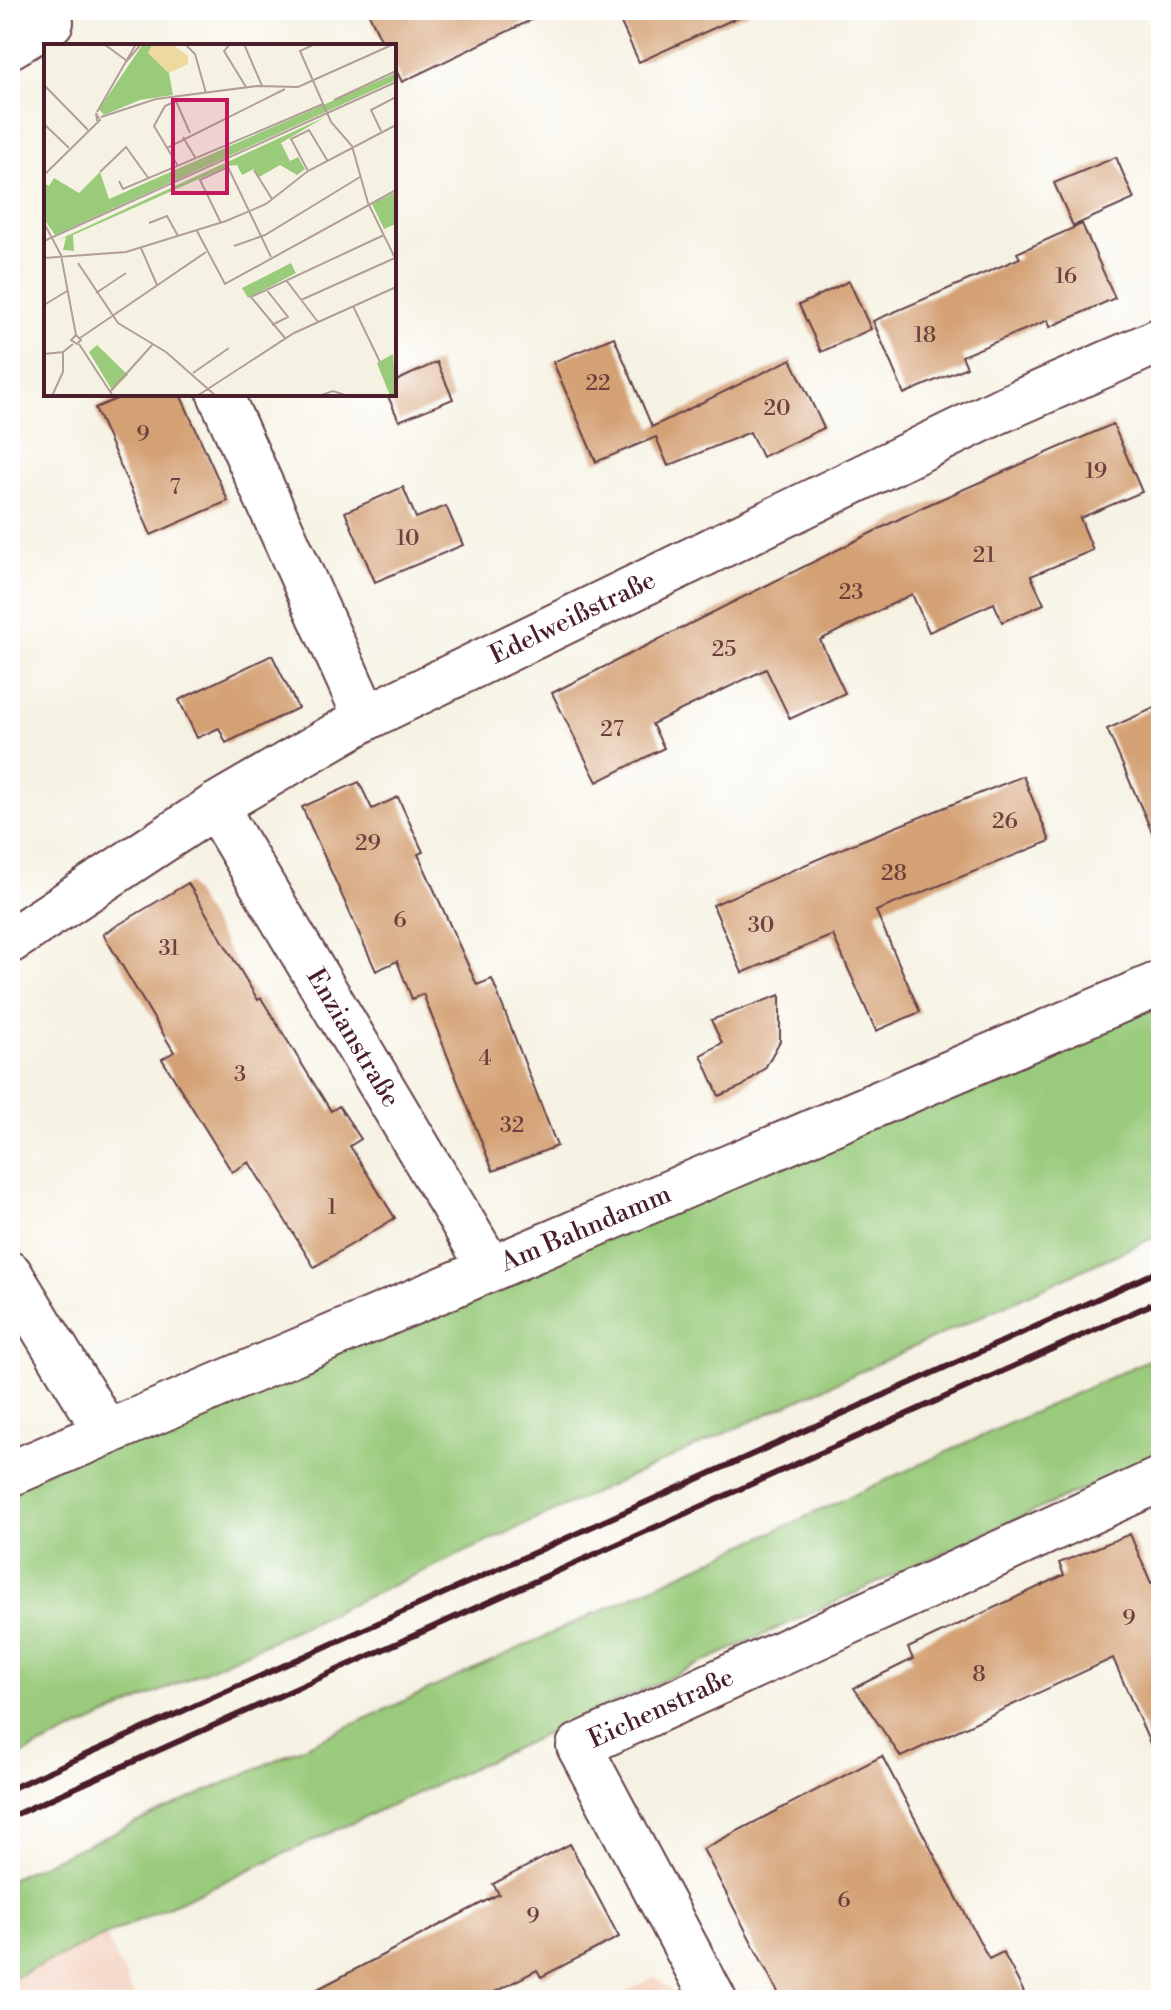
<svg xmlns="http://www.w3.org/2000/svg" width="1171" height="2010" font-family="'Libre Bodoni',serif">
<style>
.built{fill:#f4d3c1}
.green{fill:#9acb7b;stroke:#727553;stroke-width:2}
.building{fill:#d4a175}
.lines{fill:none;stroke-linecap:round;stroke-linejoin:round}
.minor-casing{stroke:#643f47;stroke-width:48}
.minor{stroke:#fff;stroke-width:44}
.rail{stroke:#4a1f2b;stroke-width:6}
.labels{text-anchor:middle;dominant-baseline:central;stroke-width:7;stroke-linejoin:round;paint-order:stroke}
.number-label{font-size:22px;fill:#6c403e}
.street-label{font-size:26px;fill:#4a1f2b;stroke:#fff}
.inset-road{fill:none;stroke:#b19e99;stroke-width:2}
.view{fill:#c2185b;fill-opacity:0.15;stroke:#c2185b;stroke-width:4}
.inset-edge{fill:none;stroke:#4a1f2b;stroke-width:4}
</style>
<rect width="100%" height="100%" fill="#fff"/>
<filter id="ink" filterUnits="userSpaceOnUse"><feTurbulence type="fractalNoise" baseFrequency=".0125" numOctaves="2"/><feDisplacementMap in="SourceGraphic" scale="16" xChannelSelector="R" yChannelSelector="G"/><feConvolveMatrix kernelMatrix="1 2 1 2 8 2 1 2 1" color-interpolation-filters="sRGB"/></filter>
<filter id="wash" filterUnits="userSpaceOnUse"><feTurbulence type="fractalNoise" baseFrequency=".006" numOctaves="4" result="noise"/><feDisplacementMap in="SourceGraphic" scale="32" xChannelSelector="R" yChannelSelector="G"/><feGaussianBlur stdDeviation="1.8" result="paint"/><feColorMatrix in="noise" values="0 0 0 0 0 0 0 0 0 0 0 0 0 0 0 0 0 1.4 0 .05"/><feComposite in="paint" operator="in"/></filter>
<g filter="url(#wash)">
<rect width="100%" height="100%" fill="#f6f2e3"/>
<path class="built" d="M 106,1936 L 136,2000 L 10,2000 L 10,1979 Z
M 655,1976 L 681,2000 L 610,2000 Z"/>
<path class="green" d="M 1161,1000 L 1161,1234 L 10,1760 L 10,1487 Z
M 1161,1354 L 1161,1453 L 10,1979 L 10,1879 L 236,1778 Z"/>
<g id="blocks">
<path class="building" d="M 367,10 L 552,10 L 402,82 L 394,66 L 394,46 L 384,46 Z
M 615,10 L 754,10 L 639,62 Z
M 1116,157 L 1134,199 L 1073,226 L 1054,183 Z
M 1082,224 L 1115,298 L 1050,327 L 1048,320 L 962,356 L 967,367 L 904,394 L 873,321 L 1020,258 L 1017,253 Z
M 849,281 L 871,329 L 821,352 L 799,305 Z
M 614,337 L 652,427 L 791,359 L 824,428 L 762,457 L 750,432 L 668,466 L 656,437 L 596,462 L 553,362 Z
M 437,362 L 453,399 L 399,421 L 387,394 L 394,394 L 394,382 Z
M 128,394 L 180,394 L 228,501 L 151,535 L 95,408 Z
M 1113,424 L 1142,492 L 1080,518 L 1093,550 L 1031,576 L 1044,604 L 1002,622 L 994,603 L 929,632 L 912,594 L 820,640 L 845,693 L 790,719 L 766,669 L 652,724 L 664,748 L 597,782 L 552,693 L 923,507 Z
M 403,487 L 416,518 L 446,506 L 463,545 L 375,582 L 345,512 Z
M 272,655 L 298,708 L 226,743 L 219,728 L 197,738 L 179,700 Z
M 1161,705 L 1161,853 L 1107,729 Z
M 1023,776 L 1050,841 L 876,911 L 920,1012 L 876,1031 L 833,935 L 742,973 L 713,905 L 848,846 Z
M 359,782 L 372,809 L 398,797 L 423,852 L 418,854 L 477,985 L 492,979 L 557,1146 L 493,1171 L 423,994 L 412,999 L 397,961 L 376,971 L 302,807 Z
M 188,883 L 258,1000 L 261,998 L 331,1111 L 339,1106 L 361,1139 L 350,1146 L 395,1218 L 314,1267 L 249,1162 L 232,1172 L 162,1059 L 174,1052 L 103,934 Z
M 780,995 L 780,1041 L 765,1068 L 743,1086 L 719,1096 L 701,1055 L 722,1043 L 711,1020 Z
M 1130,1534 L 1151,1583 L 1161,1578 L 1161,1769 L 1113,1658 L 901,1757 L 854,1688 L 913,1659 L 908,1648 L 1064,1575 L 1059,1563 Z
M 882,1756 L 989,1959 L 1003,1952 L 1028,2000 L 782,2000 L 703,1849 Z
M 570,1844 L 619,1937 L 541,1977 L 537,1970 L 479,2000 L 297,2000 L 499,1894 L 493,1884 Z"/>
</g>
</g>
<g filter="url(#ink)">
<use href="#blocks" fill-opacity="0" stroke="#643f47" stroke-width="2"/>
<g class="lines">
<g class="minor-casing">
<g id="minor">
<path d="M 10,46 L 51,22"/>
<path d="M 220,394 L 366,718"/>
<path id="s1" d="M 215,806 L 490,1268"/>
<path id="s2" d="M 10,941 L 215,806 L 366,718 L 999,411 L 1161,340"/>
<path d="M 10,1274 L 107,1433"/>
<path id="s3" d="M 10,1474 L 1161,983"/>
<path id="s4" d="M 714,2000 L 579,1746 L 1161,1479"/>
</g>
</g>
<use href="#minor" class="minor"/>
<path class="rail" d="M 10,1789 L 1161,1270
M 10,1817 L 1161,1300"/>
</g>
</g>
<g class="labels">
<g class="number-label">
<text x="1066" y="276">16</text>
<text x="925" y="335">18</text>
<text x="598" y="383">22</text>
<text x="777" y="408">20</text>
<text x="143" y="434">9</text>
<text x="1096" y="471">19</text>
<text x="175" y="487">7</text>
<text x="408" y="538">10</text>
<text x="984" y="555">21</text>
<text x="851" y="592">23</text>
<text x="724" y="649">25</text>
<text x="612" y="729">27</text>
<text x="1005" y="821">26</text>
<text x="368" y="843">29</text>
<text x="894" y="873">28</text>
<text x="400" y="920">6</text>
<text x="761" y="925">30</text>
<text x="169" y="948">31</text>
<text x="485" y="1058">4</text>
<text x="240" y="1074">3</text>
<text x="512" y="1125">32</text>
<text x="332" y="1207">1</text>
<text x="1129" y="1618">9</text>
<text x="979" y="1674">8</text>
<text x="844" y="1900">6</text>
<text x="533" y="1916">9</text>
</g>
<g class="street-label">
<text stroke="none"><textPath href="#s2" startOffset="650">Edelweißstraße</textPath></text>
<text stroke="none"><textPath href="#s1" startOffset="270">Enzianstraße</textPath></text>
<text stroke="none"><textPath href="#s3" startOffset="626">Am Bahndamm</textPath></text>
<text stroke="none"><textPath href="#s4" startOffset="378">Eichenstraße</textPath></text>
</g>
</g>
<g transform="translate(44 44)">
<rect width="352" height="352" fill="#f6f2e3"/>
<path d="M 99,0 L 109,0 L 104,9 L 125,29 L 129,51 L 96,56 L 60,71 L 55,65 ZM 352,29 L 352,36 L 11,191 L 0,175 L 0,139 L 5,142 L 10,134 L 35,149 L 56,128 L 65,155 ZM 281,73 L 237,99 L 246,117 L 254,113 L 261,125 L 253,131 L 236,121 L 215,133 L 210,125 L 198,131 L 193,121 L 184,122 L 29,191 L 30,207 L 19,206 L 22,193 L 14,196 ZM 352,148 L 352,180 L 340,185 L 328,160 ZM 247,219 L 252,229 L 204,254 L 198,244 ZM 53,301 L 84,331 L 68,346 L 45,308 ZM 349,310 L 352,352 L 346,352 L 333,319 Z" fill="#9acb7b"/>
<path d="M 109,0 L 128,0 L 144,12 L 144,20 L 125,29 L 104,9 Z" fill="#eeda9e"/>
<path class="inset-road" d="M 60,0 L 83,17 L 97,0M 141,0 L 151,10 L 162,49M 186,0 L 180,7 L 202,43M 200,0 L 218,42M 271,0 L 256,7 L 287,78 L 308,102 L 324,159 L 352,216M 0,41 L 44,86M 290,56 L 352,27M 132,57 L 121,62 L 110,82 L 134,122M 132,57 L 146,89M 53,68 L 92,0M 57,73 L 112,55 L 213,42 L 254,43 L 350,0M 0,80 L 25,104M 337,87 L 327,66 L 352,53M 139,93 L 152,115M 123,104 L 241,45M 210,126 L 228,155M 264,127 L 247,95 L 265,86 L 283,116M 56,128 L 82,103 L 105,135M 0,131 L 56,76 L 52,69 L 53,77M 75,137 L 79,145 L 279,60M 0,179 L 17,211 L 32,291 L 37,296 L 33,300 L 27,296 L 32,291M 105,179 L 123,172 L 134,192M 177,179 L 156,136 L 184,123 L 227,213M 153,187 L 181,240 L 352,146M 0,197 L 352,38M 190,202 L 221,191 L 316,133M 97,204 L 113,241M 0,214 L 82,208 L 182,177 L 222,160 L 264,127 L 352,81M 34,219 L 74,279 L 122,308 L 172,352M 242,236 L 274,278M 222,245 L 244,273 L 228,281M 52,249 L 82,229M 257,256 L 351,214M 0,261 L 23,247M 309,262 L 336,318M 36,294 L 162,208M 241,294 L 207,253 L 340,191M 35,300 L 69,352M 0,310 L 19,308 L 29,300M 149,329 L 185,304M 66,348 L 109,300M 8,352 L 19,328 L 19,308M 153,352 L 250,289 L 352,243M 275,352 L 289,347 L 304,352"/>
<path class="view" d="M 129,56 L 183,56 L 183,149 L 129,149 Z"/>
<rect width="352" height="352" class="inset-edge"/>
</g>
<rect width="1171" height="2010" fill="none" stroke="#fff" stroke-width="40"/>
</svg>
